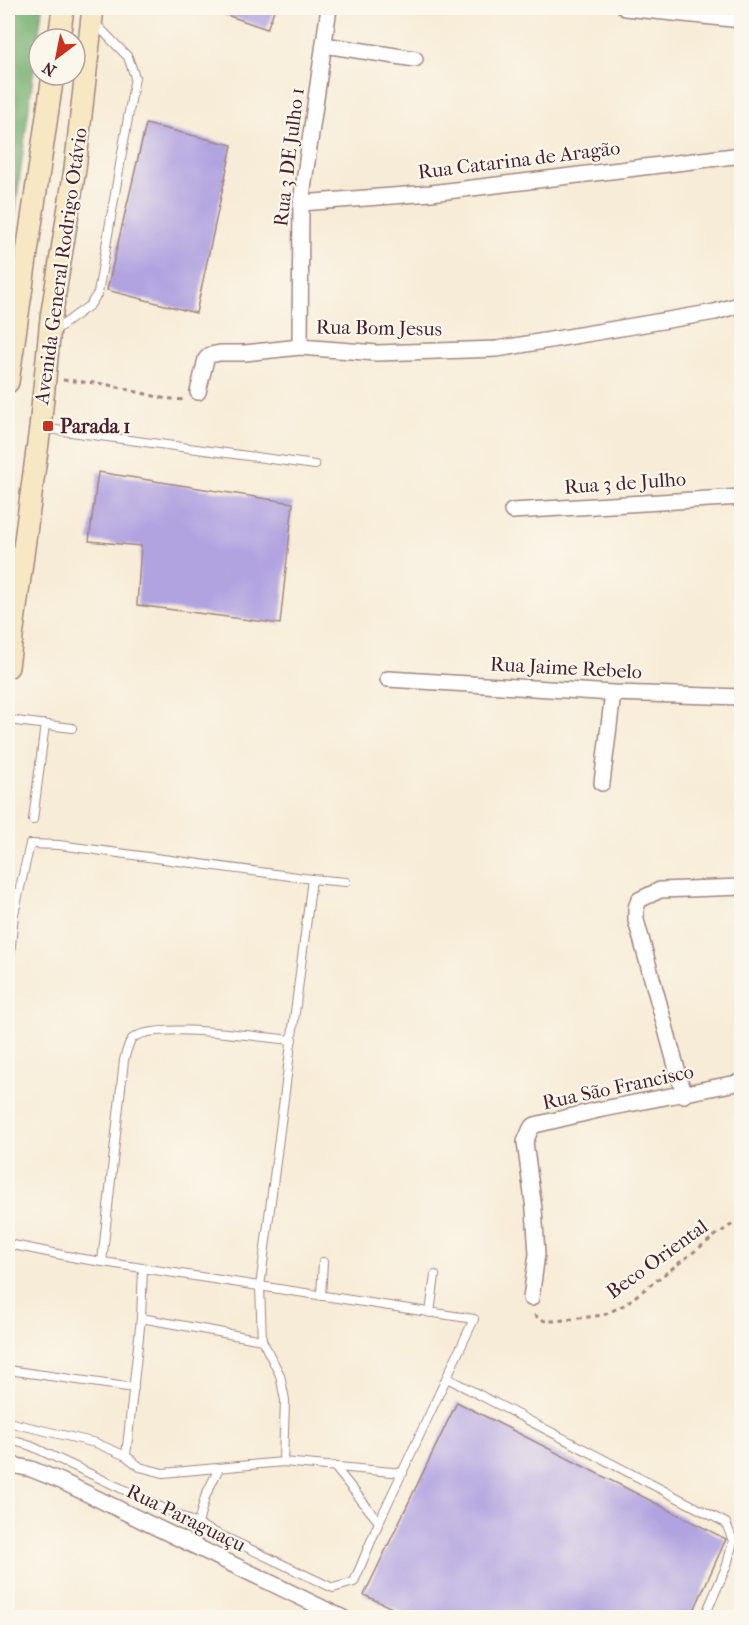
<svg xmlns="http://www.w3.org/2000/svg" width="749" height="1625" font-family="'IM FELL French Canon',serif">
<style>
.forest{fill:#72ad6d;stroke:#5e664c;stroke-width:1.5}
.building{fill:#b1a3e0}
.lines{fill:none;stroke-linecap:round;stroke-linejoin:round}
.lane-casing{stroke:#a08681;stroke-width:10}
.street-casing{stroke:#a08681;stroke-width:18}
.secondary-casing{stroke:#a08681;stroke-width:24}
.path{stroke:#a08681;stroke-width:3;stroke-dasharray:4.5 4.5;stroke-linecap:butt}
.lane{stroke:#fff;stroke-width:8}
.street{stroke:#fff;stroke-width:15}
.secondary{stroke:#f7e8c3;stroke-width:21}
.poi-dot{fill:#c8321e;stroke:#fbf7ec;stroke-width:2}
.labels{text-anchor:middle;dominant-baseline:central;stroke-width:4.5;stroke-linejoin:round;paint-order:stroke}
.street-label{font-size:20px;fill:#4a1f2b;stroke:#fbf7ec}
.poi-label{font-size:20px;font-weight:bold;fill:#4a1f2b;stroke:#fbf7ec;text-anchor:start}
</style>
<rect width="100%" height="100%" fill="#fbf7ec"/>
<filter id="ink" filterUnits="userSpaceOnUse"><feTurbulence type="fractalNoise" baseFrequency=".0167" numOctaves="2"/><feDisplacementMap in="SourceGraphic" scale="12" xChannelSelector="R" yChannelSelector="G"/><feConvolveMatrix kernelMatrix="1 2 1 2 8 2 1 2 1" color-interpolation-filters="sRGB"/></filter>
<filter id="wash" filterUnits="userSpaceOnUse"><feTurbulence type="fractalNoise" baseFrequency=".008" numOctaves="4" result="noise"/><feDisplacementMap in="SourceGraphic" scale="24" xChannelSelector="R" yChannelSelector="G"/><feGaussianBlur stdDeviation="1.35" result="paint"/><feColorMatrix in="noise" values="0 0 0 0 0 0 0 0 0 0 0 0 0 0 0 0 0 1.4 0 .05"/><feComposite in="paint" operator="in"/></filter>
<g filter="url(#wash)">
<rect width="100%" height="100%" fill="#f7ecd7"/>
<path class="forest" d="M 8,8 L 42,8 L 8,265 Z"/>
<g id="blocks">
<path class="building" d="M 212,8 L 275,8 L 267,29 L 212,10 Z
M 146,124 L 232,145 L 196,313 L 107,290 Z
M 98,472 L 293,503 L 280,624 L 137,605 L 141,546 L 89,541 Z
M 457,1402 L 726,1539 L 691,1617 L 411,1617 L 364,1595 Z"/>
</g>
</g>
<g filter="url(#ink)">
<use href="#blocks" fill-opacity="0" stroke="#a08681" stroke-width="1.5"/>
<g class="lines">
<g class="lane-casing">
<path id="lane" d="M 53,332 L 90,305 L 98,293 L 135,77 L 128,57 L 95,23
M 41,428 L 315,465
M 8,720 L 72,728
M 33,820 L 45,724
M 312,879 L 346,882
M 8,976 L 14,914 L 30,844 L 59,845 L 312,879 L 260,1287 L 262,1340 L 141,1318 L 126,1456
M 8,1244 L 77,1258 L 474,1319 L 379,1522 L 354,1582 L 333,1588 L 31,1446 L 8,1439
M 102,1262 L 124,1060 C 126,1054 128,1043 132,1039 C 151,1020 263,1038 292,1040
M 321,1296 L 323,1262
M 430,1313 L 435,1275
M 141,1318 L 143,1268
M 8,1370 L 134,1388
M 447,1378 L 726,1523 L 733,1541 L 727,1565 L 704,1618
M 8,1422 L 96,1443 L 126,1456 L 140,1467 L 163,1473 L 283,1462 L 285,1400 L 280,1375 L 262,1340
M 283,1462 L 403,1473
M 334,1466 L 379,1522
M 198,1524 L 205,1497 L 218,1470"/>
</g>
<g class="street-casing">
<path id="street" d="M 625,8 L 742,20
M 324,45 L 415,59
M 301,203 L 431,193 L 742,155
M 300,347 L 301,203 L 329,8
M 198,392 L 206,359 L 210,355 L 220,353 L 245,353 L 300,347 L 377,353 L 497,349 L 715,312 L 742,304
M 512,511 L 742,497
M 388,679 L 613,693 L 742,697
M 602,783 L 613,693
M 684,1095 L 636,920 L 636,908 L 639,900 L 660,890 L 742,887
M 531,1298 L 537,1254 L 534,1209 L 525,1142 L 531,1128 L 535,1125 L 598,1110 L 742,1082
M 8,1464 L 31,1469 L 61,1481 L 343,1618"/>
</g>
<g class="secondary-casing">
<path id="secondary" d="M 59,39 L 63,8
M 8,382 L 53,75
M 8,667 L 40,428 L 51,318 L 75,169 L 93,8"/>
</g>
<path class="path" d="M 63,380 L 105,384 L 162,398 L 184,400
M 534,1315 L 545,1321 L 556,1321 L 604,1315 L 624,1305 L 716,1235 L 742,1218"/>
<use href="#lane" class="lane"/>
<use href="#street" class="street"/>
<use href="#secondary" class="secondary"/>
</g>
</g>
<rect class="poi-dot" x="42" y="420" width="12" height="12" rx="3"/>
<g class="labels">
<g class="street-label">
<text transform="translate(289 157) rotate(-83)">Rua 3 DE Julho 1</text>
<text transform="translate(519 160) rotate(-7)">Rua Catarina de Aragão</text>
<text transform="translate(61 266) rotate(-82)">Avenida General Rodrigo Otávio</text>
<text transform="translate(379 328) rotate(1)">Rua Bom Jesus</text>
<text transform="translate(625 483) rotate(-4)">Rua 3 de Julho</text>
<text transform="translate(566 668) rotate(3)">Rua Jaime Rebelo</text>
<text transform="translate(618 1087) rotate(-12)">Rua São Francisco</text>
<text transform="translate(657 1259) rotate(-36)">Beco Oriental</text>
<text transform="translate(186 1518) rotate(26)">Rua Paraguaçu</text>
</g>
<g class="poi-label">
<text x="60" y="426">Parada 1</text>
</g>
</g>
<rect width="749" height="1625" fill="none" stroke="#fbf7ec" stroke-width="30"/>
<g transform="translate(57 57) rotate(212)"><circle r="28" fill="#fbf7ec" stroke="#b4a19f" stroke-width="1.5"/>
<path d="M0-4.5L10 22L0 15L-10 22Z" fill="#c8321e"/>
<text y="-9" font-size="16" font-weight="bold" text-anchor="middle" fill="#4a1f2b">N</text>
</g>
</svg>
